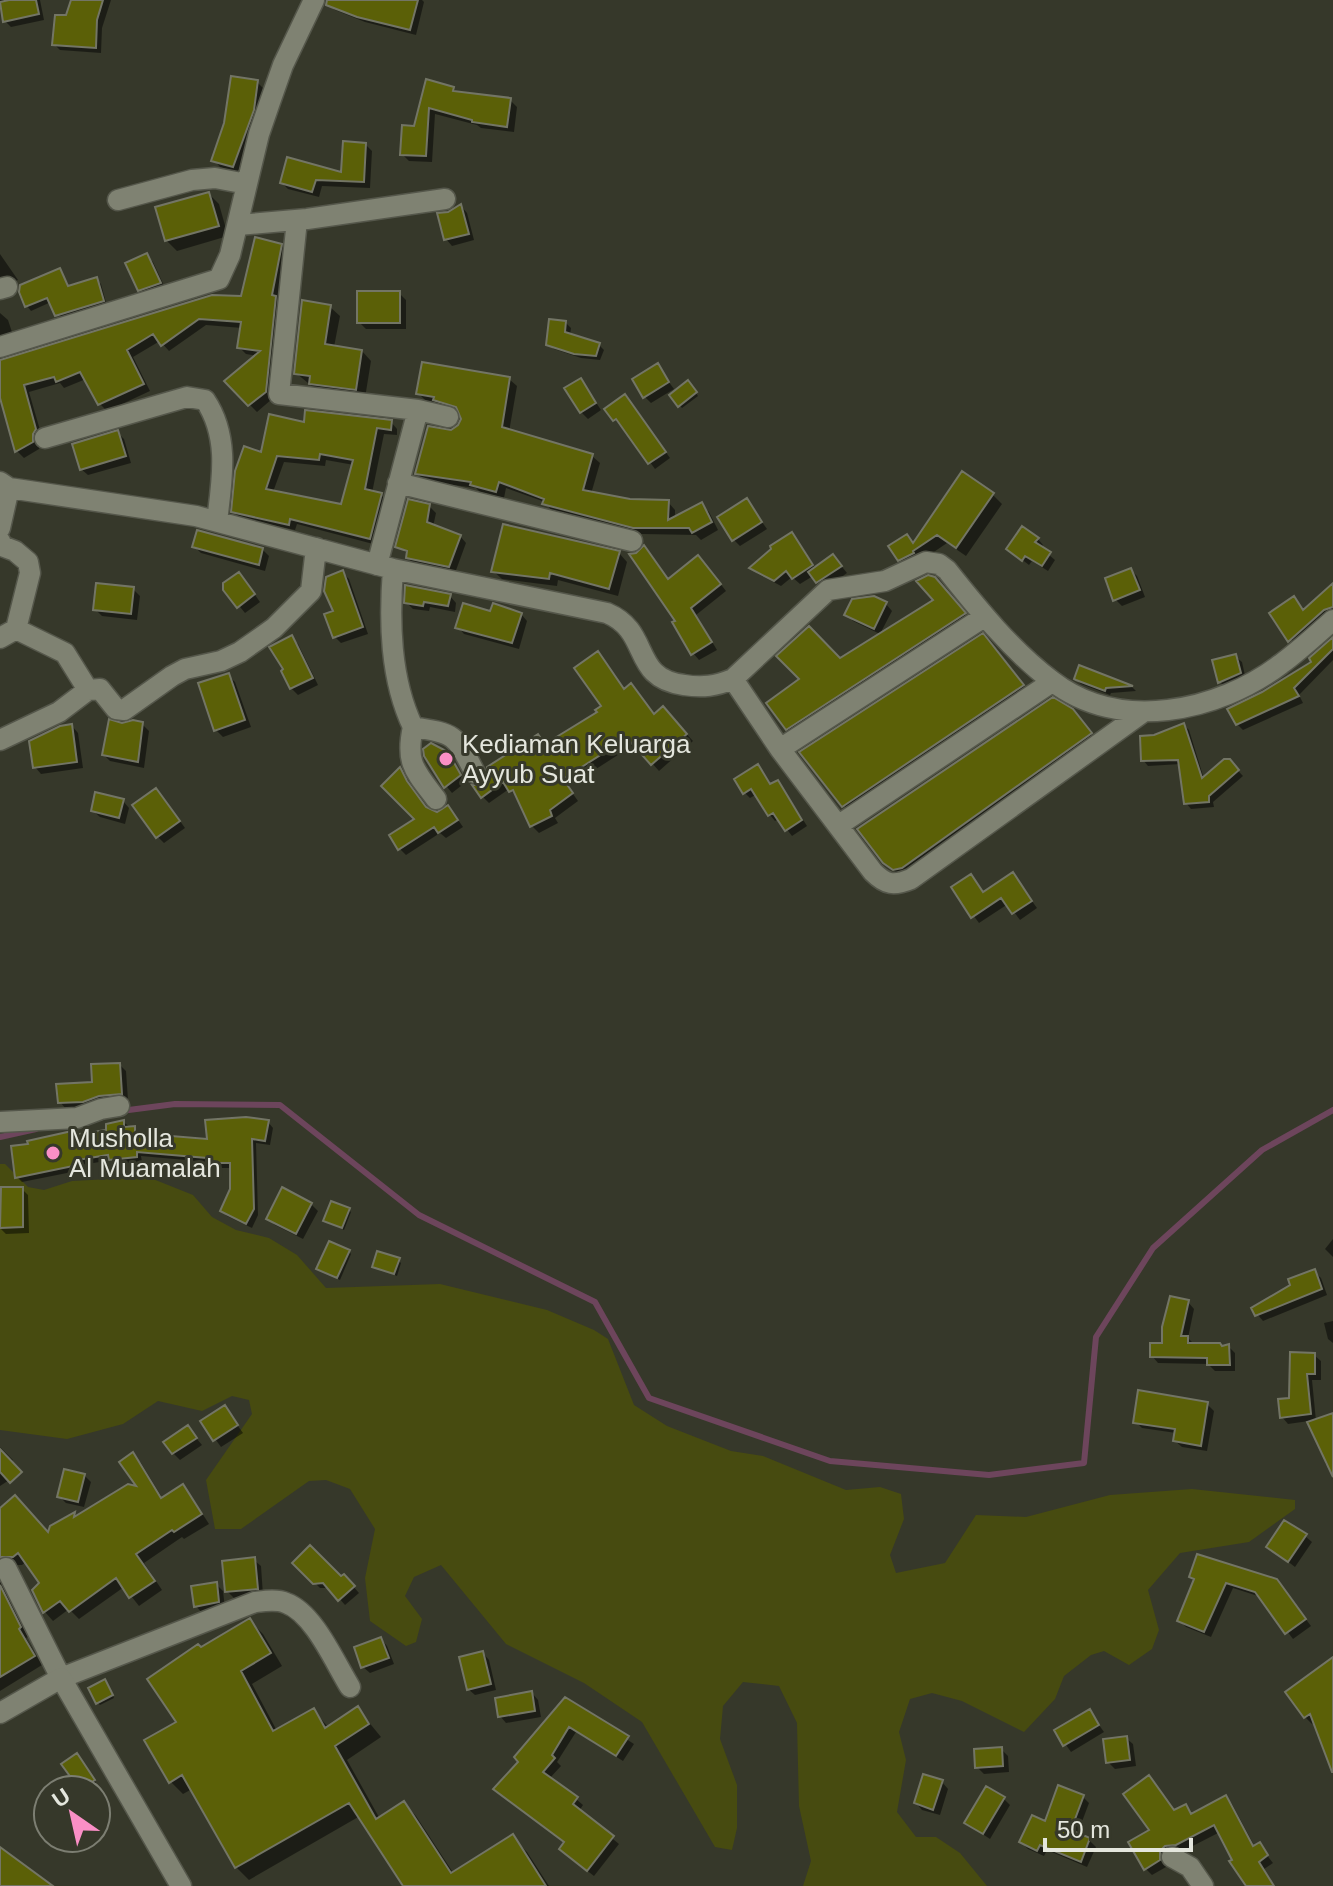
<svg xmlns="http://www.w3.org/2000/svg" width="1333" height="1886" font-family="Helvetica,sans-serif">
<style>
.green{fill:#474b10}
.shadow{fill:#0007;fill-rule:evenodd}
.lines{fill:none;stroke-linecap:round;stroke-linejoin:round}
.stream{stroke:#6d455c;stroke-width:6}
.building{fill:#5b6007;stroke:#737565;stroke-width:2;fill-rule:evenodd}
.minor-casing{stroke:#55574b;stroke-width:23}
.tertiary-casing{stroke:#55574b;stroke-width:23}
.minor{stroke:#7f8272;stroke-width:20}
.tertiary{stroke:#7f8272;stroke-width:20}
.poi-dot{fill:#fa8fc6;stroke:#36382a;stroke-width:3}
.labels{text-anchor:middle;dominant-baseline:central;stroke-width:6;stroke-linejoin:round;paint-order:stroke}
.poi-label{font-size:26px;fill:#e4e6dd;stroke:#36382a;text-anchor:start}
</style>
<rect width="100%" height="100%" fill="#36382a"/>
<path class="green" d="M 0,1164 L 5,1164 L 28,1187 L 44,1190 L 72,1181 L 148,1177 L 193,1195 L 212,1217 L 236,1230 L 269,1238 L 297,1255 L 326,1288 L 440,1284 L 547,1310 L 594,1330 L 608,1339 L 634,1405 L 667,1426 L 731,1451 L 763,1456 L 846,1490 L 880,1487 L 901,1494 L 904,1519 L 890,1555 L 896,1573 L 945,1563 L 976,1515 L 1026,1517 L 1110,1495 L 1192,1489 L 1295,1500 L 1295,1509 L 1249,1542 L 1180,1553 L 1148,1590 L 1159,1630 L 1152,1649 L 1129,1665 L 1104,1651 L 1091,1655 L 1064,1676 L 1055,1699 L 1024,1732 L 962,1701 L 932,1693 L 910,1699 L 899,1732 L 906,1760 L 897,1812 L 916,1837 L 936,1837 L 960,1853 L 987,1886 L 803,1886 L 811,1861 L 799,1806 L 797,1723 L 779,1686 L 743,1682 L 723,1706 L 720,1739 L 737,1785 L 737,1828 L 732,1850 L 715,1847 L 642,1722 L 584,1683 L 506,1644 L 441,1565 L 414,1577 L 405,1596 L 422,1619 L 416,1642 L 406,1646 L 370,1621 L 365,1578 L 375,1529 L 350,1489 L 326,1480 L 309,1481 L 241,1529 L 215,1529 L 206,1480 L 252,1414 L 249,1400 L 232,1396 L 202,1411 L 158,1401 L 123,1424 L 67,1439 L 0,1430 Z"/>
<path class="shadow" d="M 0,0 L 40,0 L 44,20 L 11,27 L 4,20 Z
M 73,0 L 111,0 L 102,28 L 101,53 L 60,50 L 54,44 Z
M 330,0 L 422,0 L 424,2 L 416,35 L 365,22 L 335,10 L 329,5 Z
M 257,82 L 264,89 L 259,117 L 239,173 L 220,167 L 214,160 L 226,123 Z
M 427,82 L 453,88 L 458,94 L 510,100 L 517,107 L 514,132 L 481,128 L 477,125 L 435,114 L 432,162 L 409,161 L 402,154 L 415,128 Z
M 365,144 L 372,151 L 370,188 L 322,186 L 319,197 L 288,189 L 282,183 L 343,174 Z
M 209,194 L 219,204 L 228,236 L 177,251 L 166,240 Z
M 461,206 L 467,213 L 474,240 L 452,246 L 446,239 L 448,214 Z
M 280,245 L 288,252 L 272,399 L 257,412 L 227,382 L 258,356 L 246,354 L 239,347 L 242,328 L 206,325 L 169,351 L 160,341 L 133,357 L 150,391 L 107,411 L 100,404 L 86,379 L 64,388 L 60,383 L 29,392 L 42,437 L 39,449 L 24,458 L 17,451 L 0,392 L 0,361 L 242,299 Z
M 0,254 L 18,280 L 0,288 Z
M 146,255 L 153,262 L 166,290 L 146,296 L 140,289 Z
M 60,270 L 70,287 L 96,280 L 101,284 L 107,306 L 62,320 L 51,302 L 31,311 L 27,306 Z
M 399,293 L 406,300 L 406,329 L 366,329 L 359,322 Z
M 330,307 L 340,316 L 334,347 L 362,351 L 371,361 L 365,398 L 320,393 L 296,373 Z
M 0,313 L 8,320 L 14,338 L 0,343 Z
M 566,323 L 571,328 L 570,336 L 599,345 L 604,350 L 600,360 L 581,358 L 554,349 L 549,344 Z
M 657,366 L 674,389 L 651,403 L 645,397 Z
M 509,379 L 517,386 L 509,432 L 592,456 L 600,463 L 591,494 L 630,501 L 668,502 L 675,510 L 675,519 L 701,505 L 709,512 L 718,530 L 701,540 L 696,535 L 642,534 L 552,511 L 545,502 L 506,488 L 504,498 L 480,492 L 476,488 L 424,481 L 417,473 L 460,426 L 463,413 L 443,407 L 438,403 L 426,401 L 418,393 Z
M 581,380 L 601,410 L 588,419 L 581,412 Z
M 691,386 L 698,396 L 682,408 L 671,396 Z
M 631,403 L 670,458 L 655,469 L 622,424 L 620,426 L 607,409 Z
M 391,422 L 397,429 L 397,435 L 384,434 L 372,493 L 381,495 L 388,502 L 377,545 L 297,524 L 295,530 L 240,518 L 233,511 L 262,455 L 305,424 ZM 326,460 L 354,465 L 342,506 L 273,492 L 284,462 L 325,466 Z
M 118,433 L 124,439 L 131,463 L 88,475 L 81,469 Z
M 993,495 L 1002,504 L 966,556 L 947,543 L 909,569 L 900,559 L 914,544 Z
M 747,501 L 767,529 L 740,546 L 734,540 Z
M 429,506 L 436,513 L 433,527 L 460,536 L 466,543 L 455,573 L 414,564 L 408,558 L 408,554 L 397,546 Z
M 1038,539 L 1043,545 L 1041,548 L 1055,560 L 1048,571 L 1032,561 L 1029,565 L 1008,549 Z
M 798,541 L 816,568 L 839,563 L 847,573 L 824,589 L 813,576 L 800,584 L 792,577 L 781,586 L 758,574 L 752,568 Z
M 194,546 L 262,549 L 269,556 L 265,571 L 201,553 Z
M 644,548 L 669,581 L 705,564 L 726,591 L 696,615 L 717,650 L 699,660 L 693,653 Z
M 619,553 L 627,562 L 618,596 L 558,580 L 557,586 L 502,579 L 493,571 Z
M 1131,570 L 1137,576 L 1145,597 L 1122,606 L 1115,599 Z
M 342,572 L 349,579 L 368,634 L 341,643 L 335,637 L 335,612 Z
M 245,581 L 260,602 L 245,613 L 223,586 Z
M 940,586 L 970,621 L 794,735 L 787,729 L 839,660 L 936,601 Z
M 1333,586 L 1333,615 L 1296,646 L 1272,613 L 1304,612 Z
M 133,589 L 140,596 L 137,620 L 102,616 L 95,609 Z
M 450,596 L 456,603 L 455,612 L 430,607 L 429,611 L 413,609 L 406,602 Z
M 886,604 L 892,611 L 880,634 L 853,621 L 847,614 Z
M 521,614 L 527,621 L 519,649 L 464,634 L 458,627 Z
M 291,638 L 298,644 L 318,685 L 298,695 L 291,688 Z
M 1333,638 L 1333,660 L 1299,695 L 1303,703 L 1243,730 L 1237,724 L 1263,694 L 1313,662 Z
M 989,642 L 1029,692 L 850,813 L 829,785 Z
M 598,654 L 625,690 L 655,716 L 669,715 L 693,741 L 659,771 L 635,744 L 568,787 L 578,801 L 555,818 L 558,823 L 539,833 L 532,826 L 518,797 L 509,789 L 489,803 L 482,796 L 481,787 L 538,736 L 547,746 L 600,713 L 604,706 Z
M 1235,656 L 1242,662 L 1246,680 L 1226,688 L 1220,682 Z
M 1080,668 L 1132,687 L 1136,691 L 1111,693 L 1110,695 L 1081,684 L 1076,679 Z
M 228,675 L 235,682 L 251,727 L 223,737 L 216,730 Z
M 1079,718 L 1096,741 L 899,875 L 884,862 Z
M 142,724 L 149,731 L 144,768 L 110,761 L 104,755 L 122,725 Z
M 1184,725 L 1189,730 L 1204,779 L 1227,759 L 1243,776 L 1213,802 L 1214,807 L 1191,809 L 1186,803 L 1181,764 L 1148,766 L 1143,760 L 1155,737 Z
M 72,726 L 78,733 L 83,768 L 41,774 L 35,767 Z
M 451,758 L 466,782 L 452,793 L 430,766 Z
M 400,770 L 428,810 L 437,814 L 454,814 L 463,827 L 446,838 L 440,833 L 406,855 L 399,848 L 417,819 Z
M 763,772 L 771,786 L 778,782 L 783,788 L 807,826 L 792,836 L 779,819 L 775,821 L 770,815 L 757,794 L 750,798 L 745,793 Z
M 165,800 L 185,828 L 164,843 L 157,836 Z
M 123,801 L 129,808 L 125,824 L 100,817 L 93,811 Z
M 1013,875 L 1037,908 L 1020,920 L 1008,904 L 979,923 L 953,888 L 971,876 L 984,894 Z
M 120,1065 L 126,1071 L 128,1100 L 106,1102 L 90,1108 L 66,1109 L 60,1102 L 94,1084 Z
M 123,1122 L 140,1134 L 209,1142 L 268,1122 L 273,1128 L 270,1145 L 256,1143 L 258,1215 L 252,1228 L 227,1216 L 222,1211 L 232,1190 L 232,1168 L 214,1168 L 208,1162 L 141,1156 L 142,1162 L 116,1164 L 112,1160 L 81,1165 L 82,1170 L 22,1182 L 17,1177 L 13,1147 L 72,1134 L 75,1137 L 108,1131 Z
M 22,1189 L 28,1195 L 29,1233 L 6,1234 L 0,1228 L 0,1209 L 3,1209 Z
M 311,1204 L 318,1211 L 303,1239 L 275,1225 L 268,1219 Z
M 348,1209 L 351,1212 L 344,1230 L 326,1221 Z
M 1333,1239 L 1333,1257 L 1325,1249 Z
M 349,1251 L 351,1254 L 340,1280 L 319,1269 Z
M 398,1260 L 401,1263 L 397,1276 L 374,1266 Z
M 1314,1271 L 1321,1278 L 1327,1295 L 1263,1321 L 1257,1314 Z
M 1188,1302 L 1194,1309 L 1188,1338 L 1195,1345 L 1229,1347 L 1235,1353 L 1235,1371 L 1215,1371 L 1208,1364 L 1158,1363 L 1152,1356 L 1164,1345 Z
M 1333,1321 L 1333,1343 L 1328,1339 L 1324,1323 Z
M 1314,1355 L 1321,1361 L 1321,1380 L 1312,1380 L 1316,1421 L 1333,1415 L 1333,1473 L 1325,1463 L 1327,1460 L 1309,1421 L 1288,1424 L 1282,1417 Z
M 1207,1404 L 1214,1411 L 1207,1451 L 1182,1447 L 1175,1441 L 1176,1433 L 1142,1428 L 1136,1422 Z
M 225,1408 L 243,1433 L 221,1447 L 203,1422 Z
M 188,1428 L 202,1445 L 180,1460 L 173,1453 Z
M 0,1447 L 13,1460 L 10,1463 L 20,1473 L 0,1486 Z
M 133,1455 L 141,1463 L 163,1499 L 183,1487 L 191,1496 L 209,1524 L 184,1539 L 182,1537 L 144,1563 L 162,1590 L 139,1606 L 124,1587 L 79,1619 L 69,1609 L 53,1621 L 45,1612 L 34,1591 L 42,1584 L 27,1561 L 22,1565 L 8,1565 L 1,1576 L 2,1585 L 28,1637 L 26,1638 L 42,1665 L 0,1691 L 0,1511 L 49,1535 L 51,1528 L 75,1514 L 78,1517 L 141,1490 Z
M 84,1475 L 91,1482 L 84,1507 L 66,1503 L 59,1496 Z
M 1305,1536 L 1312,1542 L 1295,1567 L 1269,1547 Z
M 254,1560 L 261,1566 L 263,1595 L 234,1598 L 227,1591 Z
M 295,1563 L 341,1579 L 344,1576 L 359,1593 L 345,1605 L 330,1588 L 320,1588 Z
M 1191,1576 L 1283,1589 L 1311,1626 L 1293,1639 L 1261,1597 L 1233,1588 L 1211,1637 L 1186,1627 L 1179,1620 L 1196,1581 Z
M 216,1584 L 223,1591 L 225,1608 L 202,1613 L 196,1606 Z
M 250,1621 L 263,1634 L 282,1666 L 252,1684 L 277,1731 L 313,1710 L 329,1728 L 358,1709 L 381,1737 L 347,1760 L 380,1819 L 404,1803 L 416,1816 L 454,1874 L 514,1839 L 527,1852 L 549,1886 L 405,1886 L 360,1816 L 249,1880 L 236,1867 L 192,1789 L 183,1794 L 170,1781 L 179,1723 L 201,1650 Z
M 381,1639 L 387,1646 L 394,1664 L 370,1673 L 363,1667 Z
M 483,1653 L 489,1660 L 496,1690 L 475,1695 L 468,1689 Z
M 108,1684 L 114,1698 L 100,1705 L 97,1702 Z
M 1333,1684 L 1333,1761 L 1315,1722 L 1312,1724 L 1305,1717 L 1288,1693 Z
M 532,1693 L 538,1700 L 541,1717 L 506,1723 L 500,1716 Z
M 566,1700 L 634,1744 L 623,1761 L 576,1732 L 557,1762 L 561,1766 L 549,1779 L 576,1799 L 583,1805 L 579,1811 L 619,1844 L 594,1876 L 568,1856 L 566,1843 L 495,1789 L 521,1762 Z
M 1089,1711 L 1104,1732 L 1071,1752 L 1056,1731 Z
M 1126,1738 L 1133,1744 L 1136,1766 L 1115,1769 L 1108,1762 Z
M 1001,1749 L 1008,1756 L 1009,1772 L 984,1774 L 977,1767 Z
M 80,1758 L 96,1783 L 86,1790 L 82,1790 L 64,1764 Z
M 942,1782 L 948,1789 L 940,1815 L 922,1810 L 916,1803 Z
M 1082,1796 L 1089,1803 L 1077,1835 L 1089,1840 L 1096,1847 L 1087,1867 L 1047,1850 L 1044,1856 L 1028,1849 L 1021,1842 Z
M 1226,1797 L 1232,1804 L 1255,1847 L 1259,1845 L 1273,1863 L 1264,1869 L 1274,1886 L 1248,1886 L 1220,1832 L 1183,1851 L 1171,1852 L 1166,1858 L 1166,1867 L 1152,1875 L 1145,1868 L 1152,1831 L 1185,1806 L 1193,1815 Z
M 1004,1799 L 1010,1805 L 990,1839 L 966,1823 Z"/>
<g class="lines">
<path class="stream" d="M 121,1111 L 175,1104 L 280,1105 L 419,1215 L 595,1302 L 649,1398 L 830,1461 L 989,1475 L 1084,1463 L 1096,1337 L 1153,1248 L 1262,1150 L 1333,1110
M 0,1137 L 36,1129"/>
</g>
<path class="building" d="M 9,0 L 36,0 L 39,14 L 3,22 L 0,2 Z
M 71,0 L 103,0 L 97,20 L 96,48 L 52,45 L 55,15 L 66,15 Z
M 327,0 L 418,0 L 410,30 L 357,17 L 326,5 Z
M 231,76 L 258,80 L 254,110 L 233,167 L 211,161 L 224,123 Z
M 426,79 L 454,87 L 453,91 L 511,98 L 507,127 L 472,122 L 472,120 L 429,108 L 426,156 L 400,155 L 402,125 L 414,126 Z
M 343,141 L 366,143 L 364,182 L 316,180 L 312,192 L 280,183 L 287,157 L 341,172 Z
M 209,192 L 219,226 L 165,241 L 155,207 Z
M 461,204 L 469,234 L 444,240 L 437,213 L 448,212 Z
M 255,237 L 282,244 L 272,295 L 276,296 L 266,392 L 248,406 L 224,381 L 260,351 L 237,348 L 241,322 L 199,319 L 161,346 L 153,334 L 127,350 L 144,384 L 98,405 L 80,372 L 56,382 L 54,377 L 24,385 L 36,429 L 33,434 L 33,442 L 15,452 L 0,398 L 0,360 L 212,295 L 241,296 Z
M 147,253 L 161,283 L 138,291 L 125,263 Z
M 60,268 L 68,286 L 97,277 L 104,301 L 55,316 L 47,298 L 25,307 L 19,292 L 20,285 Z
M 357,291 L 400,291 L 400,323 L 357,323 Z
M 302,300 L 331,305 L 325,344 L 362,350 L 356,390 L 309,384 L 310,376 L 294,374 Z
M 549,319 L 566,321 L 565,332 L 600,343 L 596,356 L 574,354 L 546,345 Z
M 422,362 L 510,377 L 502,427 L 593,454 L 583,490 L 630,499 L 669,500 L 668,520 L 702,502 L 712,522 L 692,533 L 689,528 L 633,528 L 542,504 L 544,499 L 499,482 L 496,492 L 470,485 L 471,482 L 415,474 L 428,426 L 451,430 L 458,425 L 461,419 L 456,407 L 433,400 L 434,397 L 416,394 Z
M 658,363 L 669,382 L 643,398 L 632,379 Z
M 581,378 L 596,403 L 580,413 L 564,388 Z
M 688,380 L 697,392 L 678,407 L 669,395 Z
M 625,394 L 666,452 L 648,464 L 616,419 L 613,421 L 604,409 Z
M 305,410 L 392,420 L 391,430 L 377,428 L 365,489 L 382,493 L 370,539 L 290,519 L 289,525 L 231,512 L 235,471 L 244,446 L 261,452 L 269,414 L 304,422 ZM 320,454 L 353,460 L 341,504 L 266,489 L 277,456 L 319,460 Z
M 118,430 L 126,456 L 80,470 L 72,444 Z
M 962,471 L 994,493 L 956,548 L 937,535 L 913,551 L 914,553 L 898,561 L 888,546 L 907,534 L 913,543 Z
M 747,498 L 762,522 L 732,541 L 717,517 Z
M 408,499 L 430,504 L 427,522 L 461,535 L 449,567 L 406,558 L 407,551 L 395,547 Z
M 503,524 L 620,551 L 609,589 L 550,573 L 549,579 L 491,572 Z
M 1022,526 L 1039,538 L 1035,542 L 1051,552 L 1042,566 L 1025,556 L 1022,561 L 1006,549 Z
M 197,530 L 263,548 L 259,565 L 192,547 Z
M 792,532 L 813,565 L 792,579 L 786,571 L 774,581 L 749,568 L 771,549 L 770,546 Z
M 644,545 L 668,579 L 698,555 L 721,584 L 691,608 L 712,642 L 691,655 L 672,622 L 675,621 L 629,554 L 636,553 Z
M 833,554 L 842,566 L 816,583 L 808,572 Z
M 1131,568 L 1140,590 L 1113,601 L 1105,578 Z
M 343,570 L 363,627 L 333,638 L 324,614 L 333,611 L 324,591 L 326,577 Z
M 239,572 L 255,594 L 237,608 L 223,590 L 223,583 Z
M 928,575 L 935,577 L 966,613 L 786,730 L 766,703 L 799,679 L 776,656 L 809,626 L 840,658 L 933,600 L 916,581 Z
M 96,583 L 134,587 L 131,614 L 93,610 Z
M 1333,583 L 1333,607 L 1324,610 L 1288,642 L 1269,613 L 1294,596 L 1303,610 Z
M 405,585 L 451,594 L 448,606 L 424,602 L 423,606 L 404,603 Z
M 874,596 L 887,602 L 874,629 L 844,615 L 852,599 Z
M 463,603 L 490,611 L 493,603 L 522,613 L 512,643 L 455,628 Z
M 983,633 L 1024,685 L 842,807 L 799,752 Z
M 292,635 L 313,678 L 290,689 L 281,671 L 283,669 L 269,647 Z
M 1333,637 L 1333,649 L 1294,688 L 1299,696 L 1236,725 L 1227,709 L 1262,692 L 1311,662 L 1309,658 Z
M 598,651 L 624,689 L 631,683 L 654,714 L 663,706 L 687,734 L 651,765 L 627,738 L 563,779 L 573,793 L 550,810 L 552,816 L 530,827 L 513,790 L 509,792 L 503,782 L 481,798 L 472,785 L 480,785 L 485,781 L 487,767 L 538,734 L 545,744 L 597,712 L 595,710 L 601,706 L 574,668 Z
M 1236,654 L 1241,673 L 1218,683 L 1212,660 Z
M 1079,665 L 1133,686 L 1106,688 L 1105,691 L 1076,680 L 1074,679 Z
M 229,673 L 245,720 L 214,731 L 198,683 Z
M 1053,697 L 1073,709 L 1092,733 L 902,868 L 893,870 L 883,863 L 857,829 Z
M 109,719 L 122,723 L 133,720 L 143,722 L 138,762 L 102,755 Z
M 1184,723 L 1202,778 L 1224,759 L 1230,759 L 1239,770 L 1209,796 L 1209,802 L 1184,804 L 1178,760 L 1141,761 L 1140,736 L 1154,735 Z
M 72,724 L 77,762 L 33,768 L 29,741 L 60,726 Z
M 431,743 L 448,752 L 461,775 L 444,788 L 424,756 L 423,749 Z
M 758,764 L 770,784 L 778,780 L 802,820 L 785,831 L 773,813 L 768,816 L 751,789 L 743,794 L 734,779 Z
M 400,767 L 407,781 L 426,807 L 437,812 L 448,805 L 458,820 L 438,833 L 434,827 L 398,850 L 389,835 L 414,819 L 381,786 Z
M 156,788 L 180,821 L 156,838 L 132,805 Z
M 95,792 L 124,799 L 119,818 L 91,811 Z
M 1013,872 L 1032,901 L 1012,914 L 1001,898 L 971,918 L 951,887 L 971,874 L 983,892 Z
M 120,1063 L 122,1094 L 99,1096 L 83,1102 L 58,1103 L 56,1084 L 92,1082 L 91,1064 Z
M 246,1117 L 269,1120 L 265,1141 L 252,1139 L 254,1209 L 246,1224 L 220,1211 L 230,1189 L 230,1163 L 207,1163 L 207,1158 L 137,1152 L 137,1157 L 109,1160 L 108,1155 L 77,1160 L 78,1165 L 15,1178 L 11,1146 L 28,1144 L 27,1141 L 72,1131 L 73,1135 L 106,1130 L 106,1124 L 124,1120 L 124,1127 L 135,1126 L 135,1133 L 207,1139 L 205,1120 Z
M 1,1187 L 23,1187 L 23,1227 L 0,1228 Z
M 282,1187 L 312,1203 L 296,1234 L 266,1219 Z
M 331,1201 L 350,1208 L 342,1228 L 323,1221 Z
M 329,1241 L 350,1250 L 337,1278 L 316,1269 Z
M 377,1251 L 400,1258 L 394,1274 L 372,1267 Z
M 1315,1269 L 1322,1289 L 1255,1316 L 1251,1308 L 1290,1285 L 1288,1279 Z
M 1170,1296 L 1189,1300 L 1181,1336 L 1188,1336 L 1188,1343 L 1220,1343 L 1222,1346 L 1229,1344 L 1230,1365 L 1207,1365 L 1207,1358 L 1150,1357 L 1150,1343 L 1162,1343 L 1162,1327 Z
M 1290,1352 L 1315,1353 L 1315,1374 L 1307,1374 L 1311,1414 L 1280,1418 L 1278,1399 L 1289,1398 Z
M 1138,1390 L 1208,1402 L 1201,1446 L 1173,1441 L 1175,1429 L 1133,1423 Z
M 225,1405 L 238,1425 L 213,1441 L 200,1421 Z
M 1333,1413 L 1333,1477 L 1307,1422 Z
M 188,1425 L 197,1438 L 172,1454 L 163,1442 Z
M 0,1449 L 22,1472 L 10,1483 L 0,1472 Z
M 133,1452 L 161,1498 L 183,1484 L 202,1514 L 174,1532 L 172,1530 L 136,1554 L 155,1581 L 129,1598 L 116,1578 L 69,1612 L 60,1601 L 43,1613 L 32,1590 L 39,1583 L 18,1553 L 13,1557 L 0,1557 L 0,1508 L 15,1495 L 48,1532 L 50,1526 L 75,1512 L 74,1517 L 128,1484 L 136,1486 L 119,1462 Z
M 64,1469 L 85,1474 L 78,1502 L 57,1497 Z
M 1284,1520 L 1307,1534 L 1288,1562 L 1266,1547 Z
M 310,1545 L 341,1576 L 344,1574 L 355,1586 L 338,1601 L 323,1583 L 313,1584 L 292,1563 Z
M 1197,1554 L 1277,1579 L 1306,1619 L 1285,1634 L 1255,1592 L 1226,1583 L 1204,1632 L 1177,1621 L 1194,1579 L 1189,1577 Z
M 255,1557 L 258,1589 L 225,1592 L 222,1561 Z
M 217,1582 L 219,1602 L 194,1607 L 191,1586 Z
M 0,1585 L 21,1627 L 19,1629 L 35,1656 L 0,1677 Z
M 250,1618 L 271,1653 L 241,1671 L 273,1731 L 314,1708 L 325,1728 L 358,1706 L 369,1724 L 335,1746 L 376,1819 L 404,1801 L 451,1873 L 513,1834 L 546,1886 L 403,1886 L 349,1803 L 235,1868 L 182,1775 L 169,1783 L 144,1740 L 176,1722 L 147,1679 L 198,1644 L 201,1647 Z
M 381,1637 L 389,1658 L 361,1668 L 354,1647 Z
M 483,1651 L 491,1684 L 467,1690 L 459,1657 Z
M 1333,1657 L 1333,1772 L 1332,1772 L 1310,1714 L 1304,1718 L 1285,1692 Z
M 105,1679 L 113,1695 L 96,1704 L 88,1688 Z
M 532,1691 L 535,1711 L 498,1717 L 495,1698 Z
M 565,1697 L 629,1736 L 616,1756 L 569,1727 L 552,1755 L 555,1758 L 543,1772 L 578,1797 L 573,1804 L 614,1836 L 587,1871 L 559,1849 L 564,1842 L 493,1789 L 518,1762 L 514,1757 Z
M 1090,1709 L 1099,1725 L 1063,1746 L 1054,1730 Z
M 1127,1736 L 1130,1760 L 1106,1763 L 1103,1739 Z
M 1002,1747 L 1003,1766 L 975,1768 L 974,1749 Z
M 77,1753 L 95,1780 L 80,1790 L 61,1764 Z
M 923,1774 L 943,1780 L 933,1810 L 914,1803 Z
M 1149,1775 L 1174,1810 L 1186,1804 L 1191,1814 L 1226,1795 L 1253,1846 L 1260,1842 L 1268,1855 L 1259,1862 L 1274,1886 L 1246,1886 L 1229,1861 L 1232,1860 L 1214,1825 L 1176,1845 L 1165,1846 L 1160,1851 L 1160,1860 L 1144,1870 L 1128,1842 L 1149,1830 L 1123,1794 Z
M 1058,1785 L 1084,1795 L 1071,1830 L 1090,1838 L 1081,1862 L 1040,1845 L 1037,1851 L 1019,1842 L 1032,1815 L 1045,1821 Z
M 986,1786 L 1005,1797 L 983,1834 L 964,1823 Z
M 0,1847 L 53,1886 L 0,1886 Z"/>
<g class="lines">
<g class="minor-casing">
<path id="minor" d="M 118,200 L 192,180 L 215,178 L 247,184
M 297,220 L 279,394 L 418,410 L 377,565
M 238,225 L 307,219 L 445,199
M 0,289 L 7,287
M 0,347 L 219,279 L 230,255 L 259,134 L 270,102 L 283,65 L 314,0
M 418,410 L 448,417
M 45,438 L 187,397 L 205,400 C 230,437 222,480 217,521
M 0,482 L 9,488 L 196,516 L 393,569 L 607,613 C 652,632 630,678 684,685 C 703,688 716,686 733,679 L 828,590 L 885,581 L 926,562 L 939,564 L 947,570 C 978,609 1012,651 1052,681 C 1119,733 1218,712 1281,664 C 1299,651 1316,635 1333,620
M 398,483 L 632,541
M 0,528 L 9,488
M 0,541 L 2,546 L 15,551 L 28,562 L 30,573 L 16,629 L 0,638
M 393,569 C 389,621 390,679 413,727 C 456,734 455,734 475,773
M 16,629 L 65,653 L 88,690
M 733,679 L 780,749 L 873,872 C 886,885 894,886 911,879 L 1142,713
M 413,727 C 405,763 415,771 436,799
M 0,740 L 59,712 L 88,690 L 100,689 L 116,709 L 124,710 L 172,676 L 185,669 L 221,661 L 240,652 L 274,628 L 311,591 L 316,548
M 780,749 L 984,617
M 839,825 L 1052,682
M 0,1122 L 77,1118 L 101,1109 L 119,1106
M 6,1568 L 61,1678 L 255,1602 C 264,1601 277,1599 286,1603 C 314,1613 335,1663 350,1687
M 1172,1857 L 1190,1867 L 1203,1886"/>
</g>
<g class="tertiary-casing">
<path id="tertiary" d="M 0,1713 L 61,1678 L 181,1886"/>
</g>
<use href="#minor" class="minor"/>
<use href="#tertiary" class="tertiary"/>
</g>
<g class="poi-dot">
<circle cx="446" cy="759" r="8"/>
<circle cx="53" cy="1153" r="8"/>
</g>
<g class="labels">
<g class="poi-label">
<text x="462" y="744">Kediaman Keluarga<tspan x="462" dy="30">Ayyub Suat</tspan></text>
<text x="69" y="1138">Musholla<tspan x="69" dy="30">Al Muamalah</tspan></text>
</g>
</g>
<g transform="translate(72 1814) rotate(326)"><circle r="38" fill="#36382a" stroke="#7c7e72" stroke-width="2"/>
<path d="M0-6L14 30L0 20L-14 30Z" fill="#fa8fc6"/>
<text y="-12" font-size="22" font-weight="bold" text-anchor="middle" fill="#e4e6dd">U</text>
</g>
<path d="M1045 1838v12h146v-12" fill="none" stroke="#e4e6dd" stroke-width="4"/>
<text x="1057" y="1838" font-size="24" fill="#e4e6dd" stroke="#36382a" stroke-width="6" paint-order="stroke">50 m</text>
</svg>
